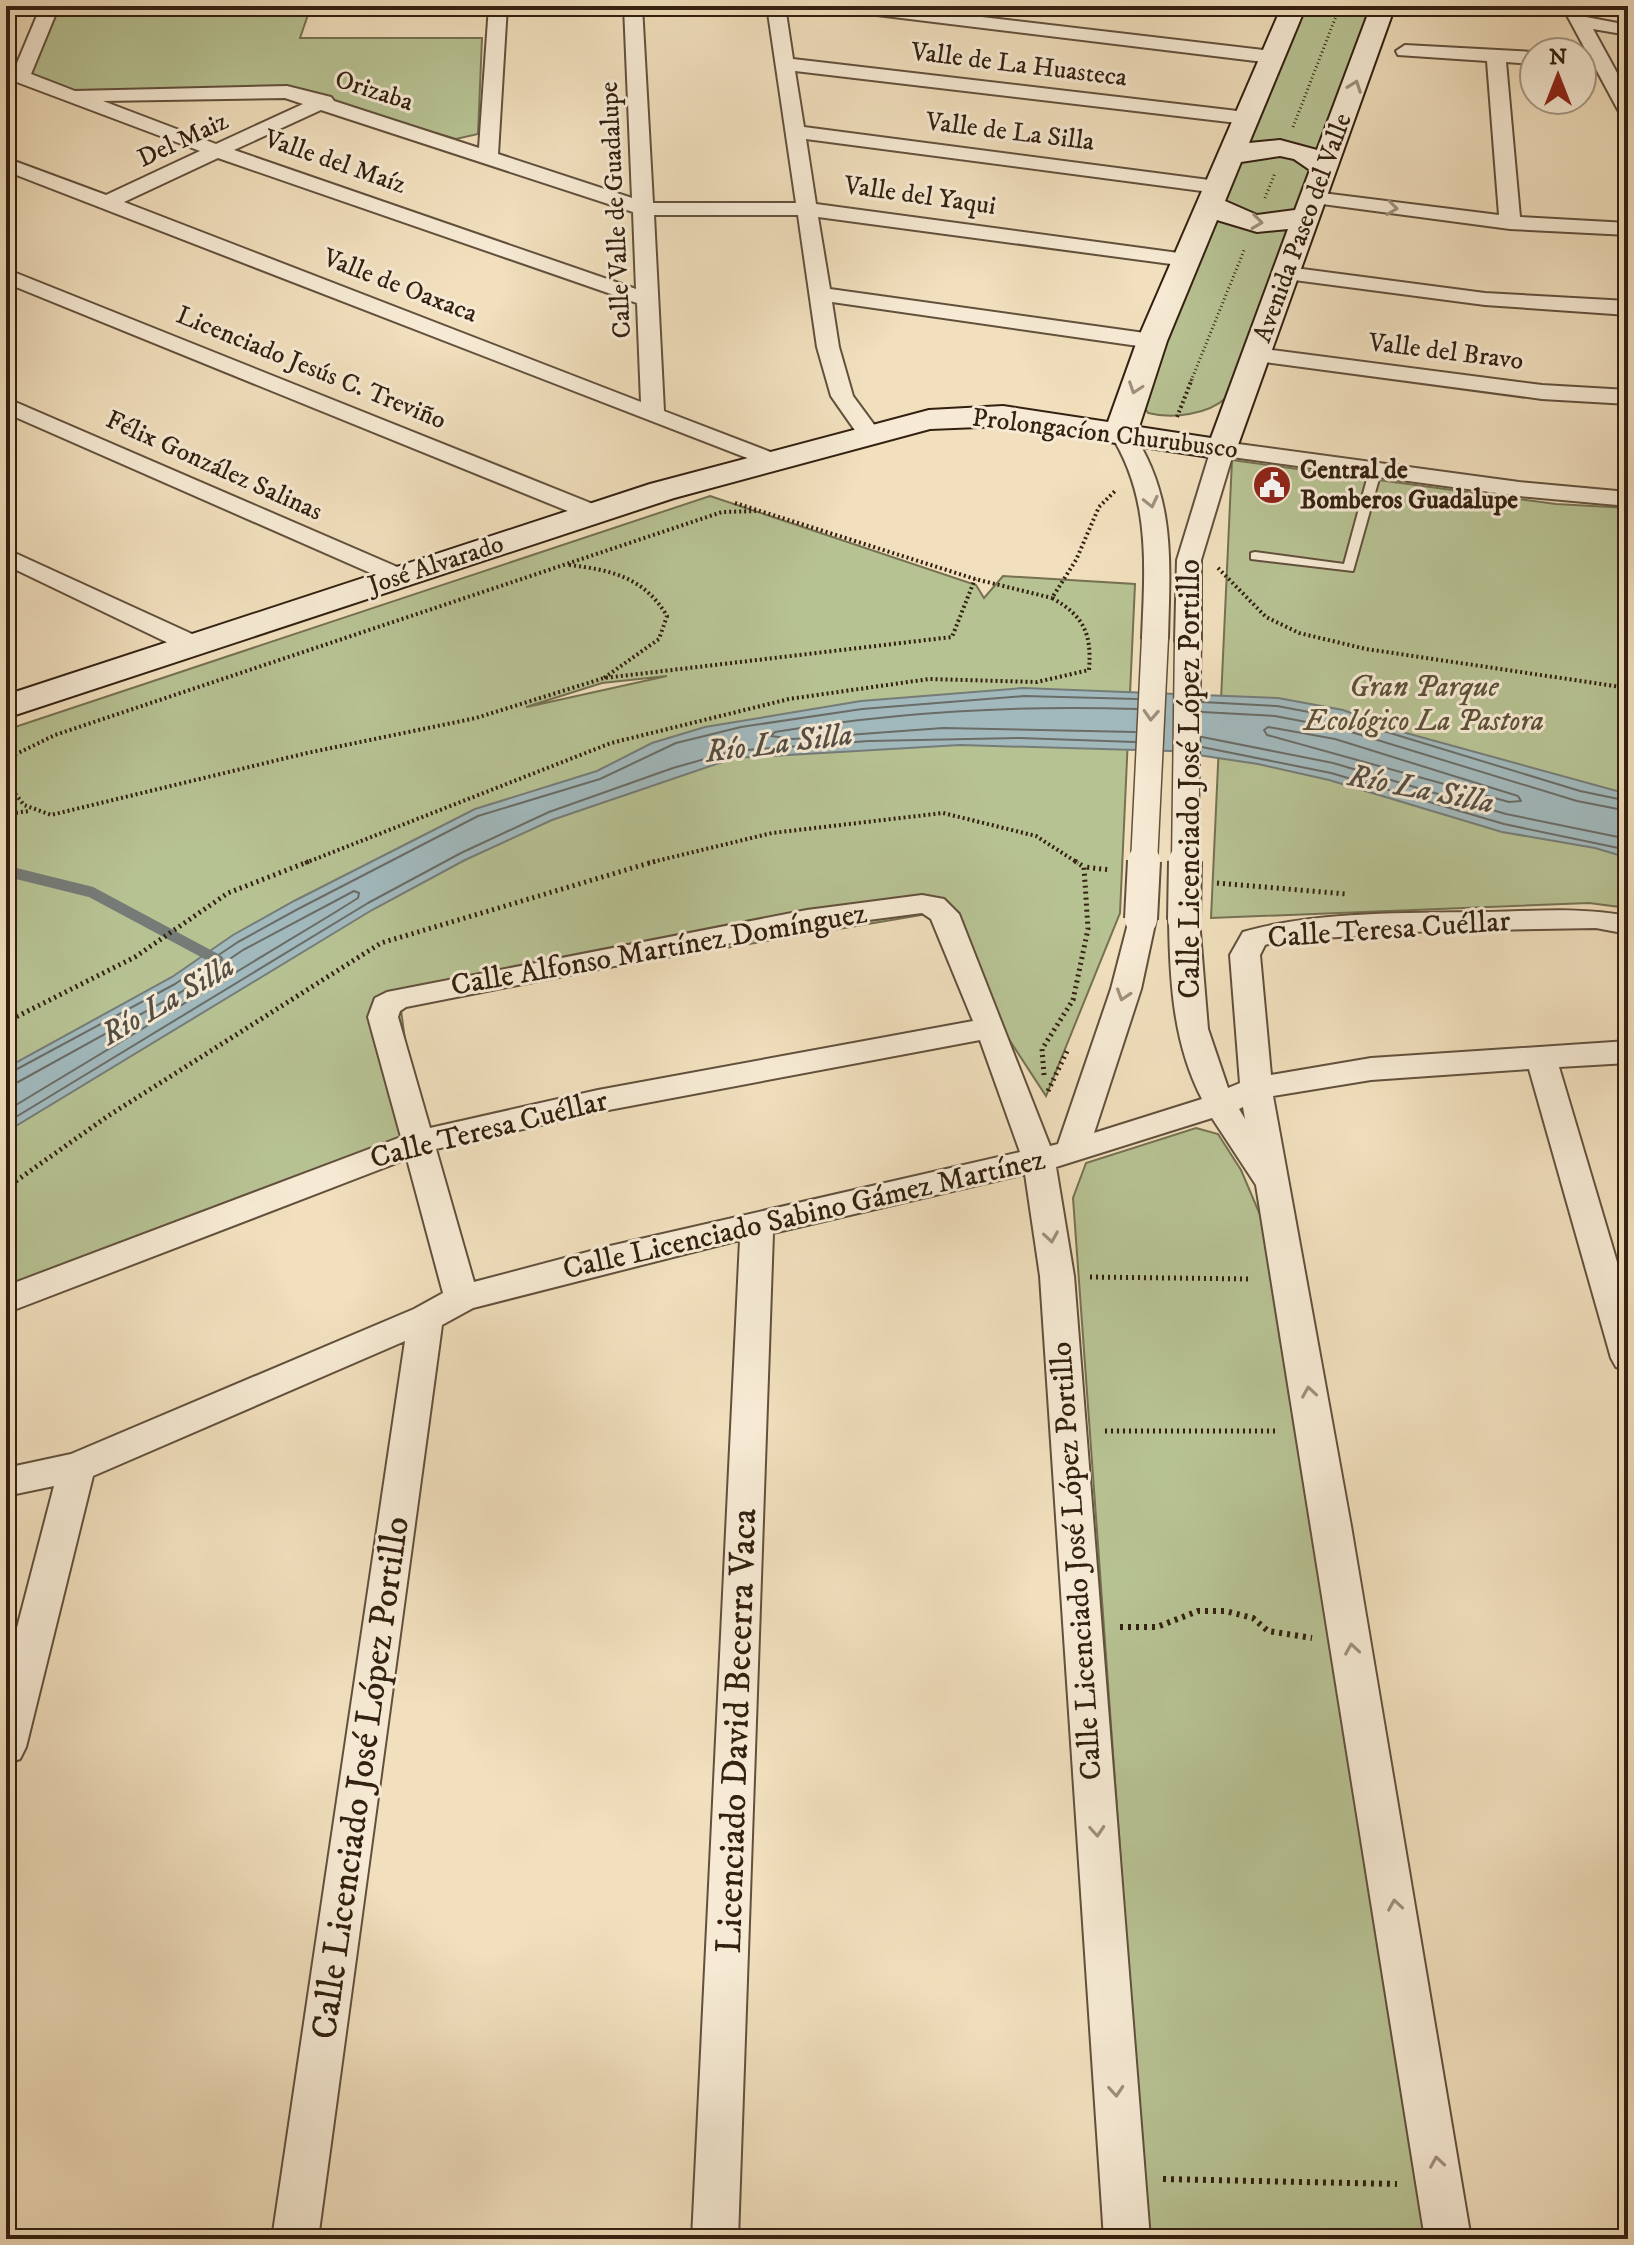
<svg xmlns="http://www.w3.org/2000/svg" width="1634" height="2245" font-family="'IM FELL DW Pica',serif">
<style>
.green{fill:#b7c293;stroke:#757152;stroke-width:2;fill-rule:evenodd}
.water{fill:#a1b9bd;stroke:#757c78;stroke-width:2}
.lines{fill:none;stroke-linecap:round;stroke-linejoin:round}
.shore{stroke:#6a6c67;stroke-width:2}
.stream{stroke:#757c78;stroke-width:11}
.lane-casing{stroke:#62503c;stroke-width:4}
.street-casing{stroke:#62503c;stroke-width:4}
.secondary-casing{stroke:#332011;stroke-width:4}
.path-far3{stroke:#332011;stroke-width:3;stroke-dasharray:1 3;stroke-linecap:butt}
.path-far2{stroke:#332011;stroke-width:4;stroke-dasharray:2 3;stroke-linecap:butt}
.path-far1{stroke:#332011;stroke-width:5;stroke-dasharray:2 4;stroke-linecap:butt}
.path{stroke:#332011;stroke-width:6;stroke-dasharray:3 5;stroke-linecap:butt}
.lane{fill:#f6ead4;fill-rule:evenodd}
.street{fill:#f6ead4;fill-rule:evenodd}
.secondary{fill:#f6ead4;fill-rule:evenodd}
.street-bridge-far1-casing{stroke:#62503c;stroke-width:29;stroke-linecap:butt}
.street-bridge-casing{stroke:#62503c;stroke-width:36;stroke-linecap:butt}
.street-bridge-far1{stroke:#f6ead4;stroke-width:26}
.street-bridge{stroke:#f6ead4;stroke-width:32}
.oneway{stroke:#9e8f7c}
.labels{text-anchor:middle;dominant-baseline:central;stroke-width:6;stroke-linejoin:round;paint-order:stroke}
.far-street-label{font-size:26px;fill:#332011;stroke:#f6ead4}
.far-poi-label{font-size:26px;font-weight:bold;fill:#332011;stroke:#f6ead4;text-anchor:start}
.park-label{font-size:30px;font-style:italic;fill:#5b5138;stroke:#f6ead4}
.street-label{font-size:30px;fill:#332011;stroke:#f6ead4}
.water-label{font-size:32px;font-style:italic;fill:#544e45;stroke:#f6ead4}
.near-street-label{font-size:36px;fill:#332011;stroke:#f6ead4}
</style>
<rect width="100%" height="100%" fill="#f1dfbd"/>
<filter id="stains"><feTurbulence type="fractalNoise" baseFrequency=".0025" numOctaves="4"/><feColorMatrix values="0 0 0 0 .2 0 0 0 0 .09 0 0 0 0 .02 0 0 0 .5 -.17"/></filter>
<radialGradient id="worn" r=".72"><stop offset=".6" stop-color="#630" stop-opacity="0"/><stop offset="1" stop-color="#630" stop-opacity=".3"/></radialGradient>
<path class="green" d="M 59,6 L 311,6 L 300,38 L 482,38 L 478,134 L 456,139 L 288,89 L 65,90 L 29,75 Z
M 1306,6 L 1372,6 L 1227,397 C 1208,415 1172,419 1148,413 L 1141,401 Z
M 1232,460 L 1556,504 L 1628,508 L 1628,908 L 1589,903 L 1211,918 Z
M 710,496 L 976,585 L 984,598 L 1003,576 L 1135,584 L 1120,913 L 1046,1096 L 927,914 L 400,1003 L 419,1142 L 6,1303 L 6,730 ZM 667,676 L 527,707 L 526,707 L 602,683 Z
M 1196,1128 L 1218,1134 L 1241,1170 L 1264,1224 L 1428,2239 L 1148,2239 L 1073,1198 L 1086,1163 Z"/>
<path class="water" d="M 1023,688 L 1278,698 L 1343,710 L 1406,733 L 1628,794 L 1628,858 L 1595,848 L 1502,832 L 1329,780 L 1258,764 L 1171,751 L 960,745 L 734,758 L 552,820 L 465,860 L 372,910 L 6,1132 L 6,1068 L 172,977 L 233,935 L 294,901 L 475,809 L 597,771 L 652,743 L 705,727 L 861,701 Z"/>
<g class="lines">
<path class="shore" d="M 1202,702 L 1277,706 L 1341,718 L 1580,791 L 1628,801
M 1202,712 L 1275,716 L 1338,728 L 1577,801 L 1628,811
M 1268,727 L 1335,739 L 1518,796 L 1521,801 L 1509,802 L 1267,735 L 1264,730 Z
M 1135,732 L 943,728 L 793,739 L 771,736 L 775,732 C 895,712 1015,705 1137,709
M 1202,737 L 1333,763 L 1506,814 L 1628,839
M 1202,747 L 1331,773 L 1504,824 L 1628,850
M 6,1075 L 175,984 L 238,942 L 298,909 L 478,816 L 600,779 L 676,743 L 741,727 L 862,709 L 1024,696 L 1137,699
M 6,1085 L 18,1082 L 181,992 L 243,950 L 354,891 L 359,893 L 358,898 L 334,913 L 6,1111
M 6,1123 L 368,903 L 461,853 L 549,812 L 673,768 L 733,751 L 869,741 L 1020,738 L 1135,742"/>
<path class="stream" d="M 6,871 L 91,892 L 218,960"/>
<g class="lane-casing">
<path id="lane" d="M 1376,464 L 1382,468 L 1353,571 L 1251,559 L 1251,553 L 1255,552 L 1344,564 L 1370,468 Z"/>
</g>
<g class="street-casing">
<path id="street" d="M 41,6 L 59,6 L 31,74 L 75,91 L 287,86 L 331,97 L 334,101 L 479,148 L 489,6 L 507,6 L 498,154 L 632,198 L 624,6 L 642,6 L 653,203 L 796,203 L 767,6 L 785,6 L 793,59 L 1246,112 L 1256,118 L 1246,124 L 795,71 L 804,127 L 1217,181 L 1227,187 L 1217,193 L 806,139 L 816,204 L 1186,254 L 1197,260 L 1186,266 L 818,217 L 830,289 L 1152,334 L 1163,341 L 1152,348 L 832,302 L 839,347 L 853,396 L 881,434 L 869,441 L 861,439 L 831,396 L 817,347 L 798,215 L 654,215 L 664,411 L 781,456 L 785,461 L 781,466 L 773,468 L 6,171 L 6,158 L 106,195 L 200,151 L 6,78 L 6,65 L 15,68 ZM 285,98 L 303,104 L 216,144 L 103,101 ZM 321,110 L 633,212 L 636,289 L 234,150 ZM 218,158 L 637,303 L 641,402 L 124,202 Z
M 835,6 L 889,6 L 1272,51 L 1281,57 L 1272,63 L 844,11 Z
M 1562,6 L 1580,6 L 1586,17 L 1628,25 L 1628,35 L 1593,29 L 1628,93 L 1628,116 L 1618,110 Z
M 1405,45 L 1534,52 L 1534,64 L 1506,62 L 1520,217 L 1628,223 L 1628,235 L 1510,229 L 1307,202 L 1304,198 L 1307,194 L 1314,192 L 1499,215 L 1487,61 L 1398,55 L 1396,51 Z
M 1287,267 L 1485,293 L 1628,301 L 1628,315 L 1485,305 L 1279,278 L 1276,273 Z
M 6,269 L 603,508 L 606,513 L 594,520 L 585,518 L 6,283 Z
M 1257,348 L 1542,385 L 1628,390 L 1628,404 L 1542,399 L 1249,360 L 1246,355 Z
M 6,398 L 409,572 L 413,577 L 400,585 L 391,582 L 6,413 Z
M 1121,425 L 1129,427 C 1176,495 1170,559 1168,638 L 1155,646 L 1142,638 C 1145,565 1151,496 1109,432 Z
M 1223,442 L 1519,482 L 1628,492 L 1628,506 L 1519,496 L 1232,457 L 1201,560 L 1201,641 L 1188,649 L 1175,641 L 1177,560 L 1211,449 Z
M 6,549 L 203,639 L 207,645 L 194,653 L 185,651 L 6,565 Z
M 922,895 L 944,899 L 959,914 L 1050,1146 L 1058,1144 L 1111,989 L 1131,912 L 1151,912 L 1156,919 L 1141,989 L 1094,1133 L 1202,1099 C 1173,1043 1170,982 1169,920 L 1174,913 L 1194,913 L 1199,920 L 1208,1029 L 1228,1088 L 1240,1083 L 1230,955 L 1243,932 C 1314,911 1412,913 1487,912 C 1534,911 1581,907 1628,916 L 1628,934 L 1596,928 L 1429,931 L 1278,941 L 1265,945 L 1260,955 L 1271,1075 L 1371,1058 L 1628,1041 L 1628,1063 L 1559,1067 L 1628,1299 L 1628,1371 L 1616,1367 L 1611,1358 L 1529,1069 L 1371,1080 L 1273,1096 L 1351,1526 L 1471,2239 L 1425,2239 L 1256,1185 L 1212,1118 L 1056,1167 L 1074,1276 L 1150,2239 L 1104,2239 L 1040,1276 L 1025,1174 L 773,1233 L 738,2239 L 692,2239 L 740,1240 L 473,1308 L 442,1325 L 318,2239 L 272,2239 L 405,1341 L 93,1476 L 26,1747 L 20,1759 L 6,1764 L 6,1670 L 54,1486 L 6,1496 L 6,1468 L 71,1454 L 414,1309 L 443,1293 L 407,1159 L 6,1313 L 6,1286 L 401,1137 L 368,1017 L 375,998 L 387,992 L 807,910 ZM 922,913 L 931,919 L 973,1021 L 598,1090 L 430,1128 L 398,1017 L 400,1011 L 406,1007 L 807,928 ZM 980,1040 L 1020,1152 L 610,1246 L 474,1282 L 436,1149 L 598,1112 ZM 1243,1107 L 1245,1119 L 1239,1109 Z"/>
</g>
<g class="secondary-casing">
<path id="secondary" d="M 1282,6 L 1306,6 L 1249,143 L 1280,140 L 1317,150 L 1371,6 L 1395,6 L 1234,456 L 1223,459 L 1003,426 L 930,429 L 674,498 L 6,718 L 6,695 L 650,484 L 929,410 L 1003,406 L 1108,422 L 1137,341 ZM 1280,156 L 1294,159 L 1310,170 L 1295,210 L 1257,215 L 1225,201 L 1241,162 ZM 1217,220 L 1257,232 L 1288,229 L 1211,438 L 1139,427 L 1167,341 Z"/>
</g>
<path class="path-far3" d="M 1293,127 L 1340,6
M 1265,198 L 1275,173
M 1191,381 L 1245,248"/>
<path class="path-far2" d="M 1177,417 L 1192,379
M 735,503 L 975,579 L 1052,598
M 569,565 C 611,570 644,577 667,616 L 659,639 L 604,678
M 1218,568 L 1266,617 L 1299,633 L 1366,649 L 1628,688
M 6,759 L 55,735 L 722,512 L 758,511
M 6,782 L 24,805 L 51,815 L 307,753 L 476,718 L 604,678 L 952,637 L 975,579
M 6,814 L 29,811
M 305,863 L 611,743 L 789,699 L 929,679 L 1037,682 L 1089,670 C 1092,634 1084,616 1052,598 L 1076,560 L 1099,507 L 1116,490
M 648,863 L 772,833 L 943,813 L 1036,836 L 1078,863"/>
<path class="path-far1" d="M 1075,861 L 1084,867
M 1217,883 L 1346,894
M 6,1022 L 135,957 L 228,893 L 310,861
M 1044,1075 L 1042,1049 L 1073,1000 L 1088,929 L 1084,867 L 1111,870
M 1048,1091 L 1068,1049
M 6,1188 L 108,1116 L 381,943 L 656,861
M 1090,1277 L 1252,1279
M 1105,1431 L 1279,1431"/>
<path class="path" d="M 1120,1627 L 1157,1627 L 1198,1611 L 1225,1611 L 1253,1618 L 1268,1631 L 1312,1638
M 1163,2179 L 1397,2184"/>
<use href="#lane" class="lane"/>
<use href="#street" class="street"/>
<use href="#secondary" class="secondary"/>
<g class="street-bridge-far1-casing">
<path id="street-bridge-far1" d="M 1144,863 L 1155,638
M 1185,863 L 1188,641"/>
</g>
<g class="street-bridge-casing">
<path id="street-bridge" d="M 1141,919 L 1144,861
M 1184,920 L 1185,861"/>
</g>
<use href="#street-bridge-far1" class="street-bridge-far1"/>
<use href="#street-bridge" class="street-bridge"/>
</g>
<defs><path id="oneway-chevron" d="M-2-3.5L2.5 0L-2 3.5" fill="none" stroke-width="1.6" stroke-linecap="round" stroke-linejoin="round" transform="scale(2)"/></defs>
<g class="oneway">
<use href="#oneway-chevron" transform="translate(1355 86) rotate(-70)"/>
<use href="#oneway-chevron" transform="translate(1392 208) rotate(7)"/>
<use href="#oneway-chevron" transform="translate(1257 222) rotate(7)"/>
<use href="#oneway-chevron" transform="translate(1135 388) rotate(109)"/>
<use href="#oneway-chevron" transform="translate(1151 502) rotate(77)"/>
<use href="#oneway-chevron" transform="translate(1151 715) rotate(93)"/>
<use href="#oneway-chevron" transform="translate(1123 995) rotate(108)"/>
<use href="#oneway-chevron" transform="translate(1051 1237) rotate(81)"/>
<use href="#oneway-chevron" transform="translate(1309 1392) rotate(-99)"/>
<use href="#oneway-chevron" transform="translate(1352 1649) rotate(-99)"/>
<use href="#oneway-chevron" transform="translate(1097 1831) rotate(86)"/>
<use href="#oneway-chevron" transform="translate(1395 1905) rotate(-99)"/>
<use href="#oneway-chevron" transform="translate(1116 2091) rotate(86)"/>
<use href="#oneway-chevron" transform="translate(1437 2162) rotate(-99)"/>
</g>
<defs>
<g id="civic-disc" transform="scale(2)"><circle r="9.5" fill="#8f2418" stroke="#f6ead4"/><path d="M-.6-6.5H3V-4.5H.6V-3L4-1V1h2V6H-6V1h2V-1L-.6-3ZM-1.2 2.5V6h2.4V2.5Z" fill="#fff"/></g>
</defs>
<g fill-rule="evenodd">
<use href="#civic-disc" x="1272" y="485"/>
</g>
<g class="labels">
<g class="far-street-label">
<text transform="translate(1019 65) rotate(7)">Valle de La Huasteca</text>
<text transform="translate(374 91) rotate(18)">Orizaba</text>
<text transform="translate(1010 132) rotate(7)">Valle de La Silla</text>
<text transform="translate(183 140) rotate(-25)">Del Maiz</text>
<text transform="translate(335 162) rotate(19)">Valle del Maíz</text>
<text transform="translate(920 196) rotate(8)">Valle del Yaqui</text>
<text transform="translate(616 210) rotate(-93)">Calle Valle de Guadalupe</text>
<text transform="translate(1303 228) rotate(-70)">Avenida Paseo del Valle</text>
<text transform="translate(400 286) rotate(21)">Valle de Oaxaca</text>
<text transform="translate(1446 352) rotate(7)">Valle del Bravo</text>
<text transform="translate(311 368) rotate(22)">Licenciado Jesús C. Treviño</text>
<text transform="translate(1105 434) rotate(7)">Prolongacíon Churubusco</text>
<text transform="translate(214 466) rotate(24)">Félix González Salinas</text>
<text transform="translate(436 565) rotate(-18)">José Alvarado</text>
</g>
<g class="far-poi-label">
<text x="1300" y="470">Central de<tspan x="1300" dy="30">Bomberos Guadalupe</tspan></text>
</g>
<g class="park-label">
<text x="1424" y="687">Gran Parque<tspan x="1424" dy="34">Ecológico La Pastora</tspan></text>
</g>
<g class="street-label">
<text transform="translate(1190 779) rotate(-90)">Calle Licenciado José López Portillo</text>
<text transform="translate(1389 930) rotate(-4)">Calle Teresa Cuéllar</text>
<text transform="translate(659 950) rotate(-10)">Calle Alfonso Martínez Domínguez</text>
<text transform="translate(489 1130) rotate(-14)">Calle Teresa Cuéllar</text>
<text transform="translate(804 1215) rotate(-13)">Calle Licenciado Sabino Gámez Martínez</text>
<text transform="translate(1077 1561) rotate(-94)">Calle Licenciado José López Portillo</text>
</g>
<g class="water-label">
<text transform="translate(779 744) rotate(-7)">Río La Silla</text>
<text transform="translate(1421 790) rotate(11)">Río La Silla</text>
<text transform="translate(168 1001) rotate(-30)">Río La Silla</text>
</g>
<g class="near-street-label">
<text transform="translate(737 1731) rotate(-88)">Licenciado David Becerra Vaca</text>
<text transform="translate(361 1778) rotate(-82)">Calle Licenciado José López Portillo</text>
</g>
</g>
<rect width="1634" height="2245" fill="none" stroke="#f1dfbd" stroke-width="32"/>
<rect x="8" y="8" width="1618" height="2229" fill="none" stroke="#332011" stroke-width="4"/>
<rect x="16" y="16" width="1602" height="2213" fill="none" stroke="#332011" stroke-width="2"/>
<g transform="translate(1558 76)"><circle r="38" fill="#f6ead4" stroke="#a89986" stroke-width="2"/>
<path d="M0-6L14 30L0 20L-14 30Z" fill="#8f2418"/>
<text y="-12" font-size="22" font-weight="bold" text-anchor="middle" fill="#332011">N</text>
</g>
<rect width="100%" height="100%" filter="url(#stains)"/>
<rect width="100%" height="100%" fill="url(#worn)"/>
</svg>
